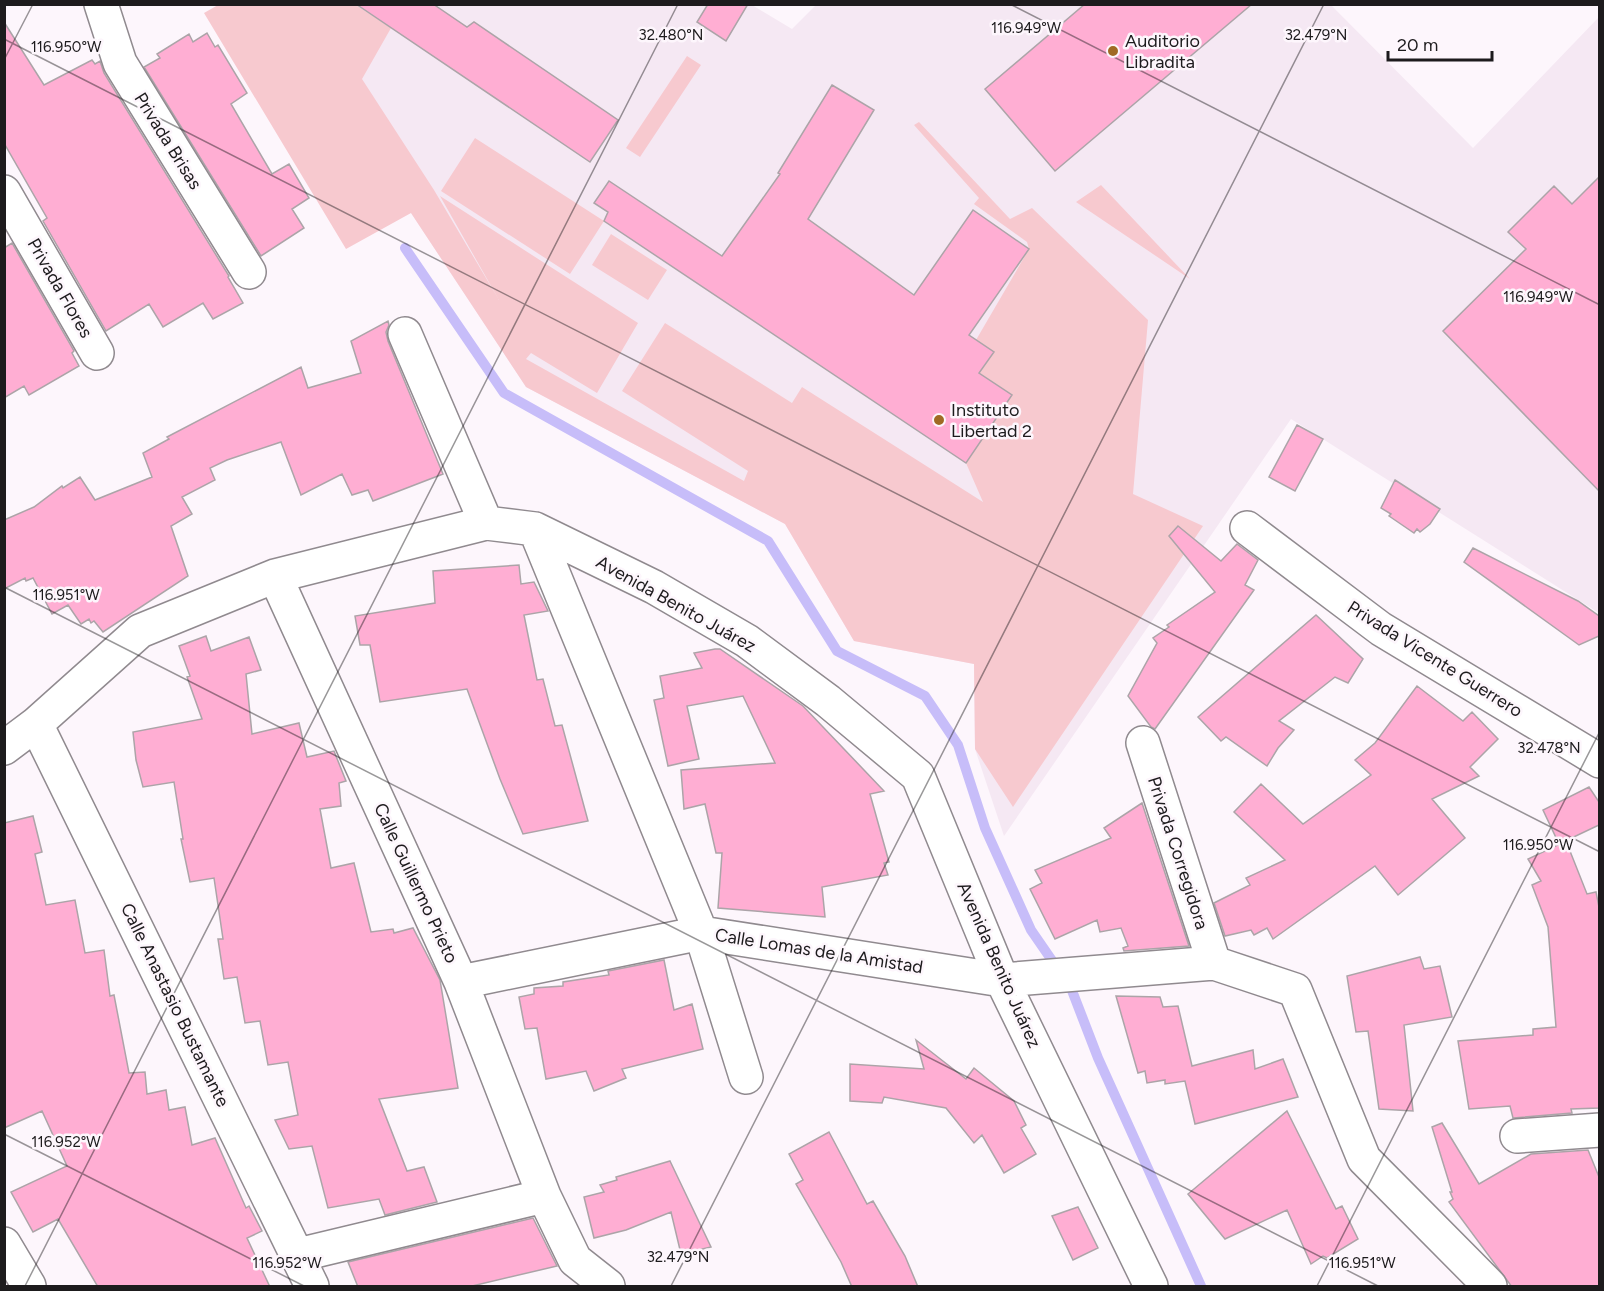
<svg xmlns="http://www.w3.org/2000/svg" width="1604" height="1291" font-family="Figtree,sans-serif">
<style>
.built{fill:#f5e8f3}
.green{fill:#f7c9cf}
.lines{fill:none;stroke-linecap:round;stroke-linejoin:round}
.stream{stroke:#c7bdf9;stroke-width:10}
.building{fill:#ffaed3;stroke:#aca4a8;stroke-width:1.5}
.minor-casing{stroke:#908a8f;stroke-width:36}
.minor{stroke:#fff;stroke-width:33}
.ticks{fill:none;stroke:#1d1b1d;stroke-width:1.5;stroke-opacity:0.45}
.poi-dot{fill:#a06a24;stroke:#fdf6fc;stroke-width:2}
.labels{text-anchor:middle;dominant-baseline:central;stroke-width:5;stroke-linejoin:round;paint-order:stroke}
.poi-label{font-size:18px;fill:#1d1b1d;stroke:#fdf6fc;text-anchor:start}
.street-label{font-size:18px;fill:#1d1b1d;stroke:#fdf6fc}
.ticks-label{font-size:15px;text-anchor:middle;fill:#1d1b1d;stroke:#fdf6fc;stroke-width:5;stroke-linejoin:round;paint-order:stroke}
</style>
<rect width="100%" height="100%" fill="#fdf6fc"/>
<path class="built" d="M 817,4 L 1331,5 L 1473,148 L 1599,17 L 1599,613 L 1291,419 L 1004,836 L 975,749 L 974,664 L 854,641 L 785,524 L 526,387 L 308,57 L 332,5 L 752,5 L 792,29 Z"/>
<path class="green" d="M 218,5 L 356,5 L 391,28 L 362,79 L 434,190 L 499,300 L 440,196 L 638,323 L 597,393 L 531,353 L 526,359 L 744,481 L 748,471 L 622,391 L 665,323 L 792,403 L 802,387 L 983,502 L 966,463 L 1011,395 L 979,373 L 994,352 L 976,340 L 1029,249 L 1027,242 L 974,204 L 979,198 L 914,125 L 919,122 L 1010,219 L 1032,208 L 1148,320 L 1133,494 L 1203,526 L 1013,807 L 975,749 L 974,664 L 854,641 L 785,524 L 526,387 L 411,213 L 346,249 L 204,13 Z
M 687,56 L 701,65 L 640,157 L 626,148 Z
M 475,138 L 604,221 L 570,274 L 441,191 Z
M 1101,185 L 1190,279 L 1076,202 Z
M 611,234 L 667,270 L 648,300 L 592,265 Z"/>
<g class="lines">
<path class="stream" d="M 405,248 L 504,393 L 768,541 L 837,651 L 925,696 L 958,745 L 985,828 L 1031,930 L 1071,988 L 1098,1058 L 1201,1286"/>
</g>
<path class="building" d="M 356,4 L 433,4 L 467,27 L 474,22 L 618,120 L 590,162 Z
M 708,4 L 748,4 L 726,41 L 697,22 Z
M 1085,4 L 1252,4 L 1055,171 L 985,89 Z
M 4,22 L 44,85 L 92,60 L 95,64 L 100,61 L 104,73 L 229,276 L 228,277 L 243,303 L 213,319 L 203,303 L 163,327 L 149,304 L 106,331 L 43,221 L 47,218 L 4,143 Z
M 207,33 L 215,47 L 218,45 L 247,93 L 231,104 L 272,174 L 289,164 L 309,198 L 292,209 L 304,228 L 261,256 L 144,67 L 160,58 L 157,54 L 189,34 L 193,42 Z
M 832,85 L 874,110 L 808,219 L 914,295 L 973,210 L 1029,249 L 969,335 L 994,352 L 979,373 L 1012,395 L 966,463 L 604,221 L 608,212 L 594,203 L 609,181 L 722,256 L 780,174 L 778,173 Z
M 1599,177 L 1599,491 L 1443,331 L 1526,249 L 1508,232 L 1554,186 L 1572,204 Z
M 12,243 L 74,351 L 72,353 L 79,366 L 29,395 L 24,386 L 4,398 L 4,248 Z
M 388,321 L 389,325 L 386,332 L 388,341 L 443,474 L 373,501 L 368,490 L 352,495 L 342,474 L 301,495 L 281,442 L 227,460 L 210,468 L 215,480 L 182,497 L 192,514 L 171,526 L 188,576 L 103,632 L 94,621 L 91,623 L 89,619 L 81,624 L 68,605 L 52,614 L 33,578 L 26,581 L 25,578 L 4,589 L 4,520 L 34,507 L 62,486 L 63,488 L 80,477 L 95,500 L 152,477 L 143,453 L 169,439 L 167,437 L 301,367 L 308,388 L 361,373 L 351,341 Z
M 1297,425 L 1323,439 L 1295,491 L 1269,477 Z
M 1395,480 L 1440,509 L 1430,524 L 1420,532 L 1417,529 L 1414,533 L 1389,516 L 1391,514 L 1381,508 Z
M 1178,526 L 1221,561 L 1237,544 L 1258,560 L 1245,585 L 1254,590 L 1155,729 L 1151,727 L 1128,696 L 1157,643 L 1153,638 L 1169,627 L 1167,625 L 1215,592 L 1169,536 Z
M 1473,548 L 1578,601 L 1599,616 L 1599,636 L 1579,645 L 1464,562 Z
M 519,565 L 521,584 L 534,582 L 548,611 L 524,615 L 537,680 L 543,679 L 555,726 L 562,725 L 588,821 L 523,834 L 500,779 L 467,689 L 380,702 L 370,645 L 360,645 L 355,616 L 435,603 L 433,571 Z
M 1316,615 L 1363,659 L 1348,683 L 1335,677 L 1279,721 L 1294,730 L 1278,748 L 1267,766 L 1226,737 L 1221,741 L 1198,717 Z
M 206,636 L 211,651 L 249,637 L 261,670 L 246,674 L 252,734 L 299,723 L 307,757 L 334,751 L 346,781 L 339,783 L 341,806 L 320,809 L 331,868 L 354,863 L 371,932 L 393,929 L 394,933 L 413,928 L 440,980 L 458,1088 L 379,1099 L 407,1171 L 424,1167 L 437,1202 L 385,1215 L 379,1199 L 328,1208 L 312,1146 L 289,1149 L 275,1120 L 298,1115 L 288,1062 L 268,1065 L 260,1021 L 245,1023 L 237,977 L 224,979 L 218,939 L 223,939 L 214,878 L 190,882 L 181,839 L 183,839 L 174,782 L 143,787 L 136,760 L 133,732 L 202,719 L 187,677 L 190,676 L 179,646 Z
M 715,649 L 720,649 L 803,706 L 884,791 L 870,794 L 889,862 L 884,863 L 888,875 L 822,887 L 825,917 L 718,908 L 722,853 L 716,853 L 705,804 L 684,809 L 681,770 L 775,763 L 743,696 L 687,706 L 699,759 L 668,766 L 654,700 L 664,698 L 660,676 L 702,668 L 694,653 Z
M 1417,686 L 1463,721 L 1472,712 L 1498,739 L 1470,767 L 1479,776 L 1432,799 L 1465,838 L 1398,895 L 1375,866 L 1273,939 L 1267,928 L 1254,935 L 1251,930 L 1225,936 L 1214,903 L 1250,885 L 1246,878 L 1285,860 L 1234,812 L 1261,784 L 1303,824 L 1371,775 L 1355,760 L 1375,743 Z
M 1589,787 L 1599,802 L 1599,825 L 1559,844 L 1543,810 Z
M 1142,803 L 1189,946 L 1124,951 L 1123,948 L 1128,946 L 1121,928 L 1100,932 L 1097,920 L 1055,939 L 1030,889 L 1042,883 L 1035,870 L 1111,838 L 1104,828 Z
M 33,816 L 42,852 L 35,854 L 46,905 L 75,900 L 85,953 L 104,950 L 110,996 L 114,995 L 129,1073 L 145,1072 L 147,1094 L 166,1090 L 169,1110 L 185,1107 L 192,1145 L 215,1138 L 246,1208 L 249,1206 L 262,1231 L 247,1238 L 270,1287 L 98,1287 L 58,1219 L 33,1232 L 11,1192 L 67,1166 L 42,1111 L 4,1128 L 4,823 Z
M 1566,841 L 1587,894 L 1596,892 L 1599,907 L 1599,1108 L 1571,1109 L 1572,1113 L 1513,1118 L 1510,1106 L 1469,1109 L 1458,1041 L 1533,1035 L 1533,1029 L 1556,1027 L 1548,927 L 1532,885 L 1541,881 L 1528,859 Z
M 1420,957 L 1424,969 L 1440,966 L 1452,1017 L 1404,1025 L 1413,1111 L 1379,1109 L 1368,1031 L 1356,1032 L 1347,976 Z
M 664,960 L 674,1010 L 692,1004 L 703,1049 L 622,1069 L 626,1078 L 594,1091 L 586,1071 L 546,1079 L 537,1028 L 525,1029 L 519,997 L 534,994 L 534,988 L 563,986 L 563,982 L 609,975 L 608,971 Z
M 1116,996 L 1160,997 L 1163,1007 L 1178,1006 L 1192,1066 L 1253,1050 L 1255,1069 L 1283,1059 L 1298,1097 L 1195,1124 L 1185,1081 L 1165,1084 L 1165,1080 L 1147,1083 L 1145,1071 L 1138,1073 Z
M 916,1040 L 966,1079 L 974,1068 L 1014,1101 L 1026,1125 L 1021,1128 L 1036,1154 L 1004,1173 L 982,1135 L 974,1143 L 946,1108 L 884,1097 L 882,1103 L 850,1101 L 850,1064 L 924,1069 Z
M 1287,1111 L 1336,1209 L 1342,1206 L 1358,1239 L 1327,1258 L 1323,1256 L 1311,1264 L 1287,1210 L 1225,1239 L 1188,1194 Z
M 1442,1123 L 1479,1184 L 1531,1154 L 1588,1150 L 1599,1177 L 1599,1287 L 1512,1287 L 1449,1202 L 1453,1199 L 1450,1192 L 1452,1192 L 1432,1127 Z
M 829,1132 L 867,1204 L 873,1201 L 905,1256 L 918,1287 L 852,1287 L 841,1262 L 796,1184 L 803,1180 L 789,1154 Z
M 670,1161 L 711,1247 L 681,1254 L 671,1212 L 626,1230 L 594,1238 L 584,1197 L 604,1192 L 600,1185 L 617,1180 L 616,1177 Z
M 1078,1207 L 1098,1248 L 1073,1260 L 1052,1216 Z
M 533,1218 L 557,1266 L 468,1287 L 358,1287 L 348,1262 Z"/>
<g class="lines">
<g class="minor-casing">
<path id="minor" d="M 101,4 L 120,63 L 249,272
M 4,192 L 97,353
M 405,334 L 486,523
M 1247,528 L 1381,629 L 1600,761
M 535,529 L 701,933 L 746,1077
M 275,576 L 461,982 L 544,1196 L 575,1260 L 608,1286
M 36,724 L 312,1286
M 1143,743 L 1214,963
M 4,748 L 36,724 L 140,631 L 275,576 L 486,523 L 535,529 L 654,587 L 747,641 L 828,701 L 918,776 L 1002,980 L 1151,1286
M 461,982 L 701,933 L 1002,980 L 1214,963 L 1295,990 L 1364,1159 L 1490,1286
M 1517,1136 L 1600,1130
M 4,1244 L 29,1286
M 298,1255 L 544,1196"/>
</g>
<use href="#minor" class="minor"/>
</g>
<path class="ticks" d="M 1010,4 L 1600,305M 4,39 L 1600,852M 4,60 L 33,4M 4,587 L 1378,1286M 4,1134 L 304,1286M 25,1286 L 678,4M 671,1286 L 1324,4M 1317,1286 L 1600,731"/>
<g class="poi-dot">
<circle cx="1113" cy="51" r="6"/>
<circle cx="939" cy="420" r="6"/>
</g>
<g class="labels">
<g class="poi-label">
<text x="1125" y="41">Auditorio<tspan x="1125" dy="21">Libradita</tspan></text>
<text x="951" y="410">Instituto<tspan x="951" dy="21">Libertad 2</tspan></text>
</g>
<g class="street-label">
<text transform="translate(168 141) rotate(58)">Privada Brisas</text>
<text transform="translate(60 288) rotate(60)">Privada Flores</text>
<text transform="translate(676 604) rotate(29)">Avenida Benito Juárez</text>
<text transform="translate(1435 659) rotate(32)">Privada Vicente Guerrero</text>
<text transform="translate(1178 853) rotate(72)">Privada Corregidora</text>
<text transform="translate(416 883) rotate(65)">Calle Guillermo Prieto</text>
<text transform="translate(819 951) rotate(9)">Calle Lomas de la Amistad</text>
<text transform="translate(999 965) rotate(66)">Avenida Benito Juárez</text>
<text transform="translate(175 1005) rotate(64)">Calle Anastasio Bustamante</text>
</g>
</g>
<g class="ticks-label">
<text x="1026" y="33">116.949°W</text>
<text x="671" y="40">32.480°N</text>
<text x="1316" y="40">32.479°N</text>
<text x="66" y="52">116.950°W</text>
<text x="1538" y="302">116.949°W</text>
<text x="66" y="600">116.951°W</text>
<text x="1549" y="753">32.478°N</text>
<text x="1538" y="850">116.950°W</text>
<text x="66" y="1147">116.952°W</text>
<text x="678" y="1262">32.479°N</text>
<text x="287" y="1268">116.952°W</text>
<text x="1362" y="1268">116.951°W</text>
</g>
<rect width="1604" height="1291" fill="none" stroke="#1d1b1d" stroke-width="12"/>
<path d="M1388 51v9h104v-9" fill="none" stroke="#1d1b1d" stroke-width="3"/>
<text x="1397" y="51" font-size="18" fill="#1d1b1d" stroke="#fdf6fc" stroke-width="4.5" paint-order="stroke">20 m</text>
</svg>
